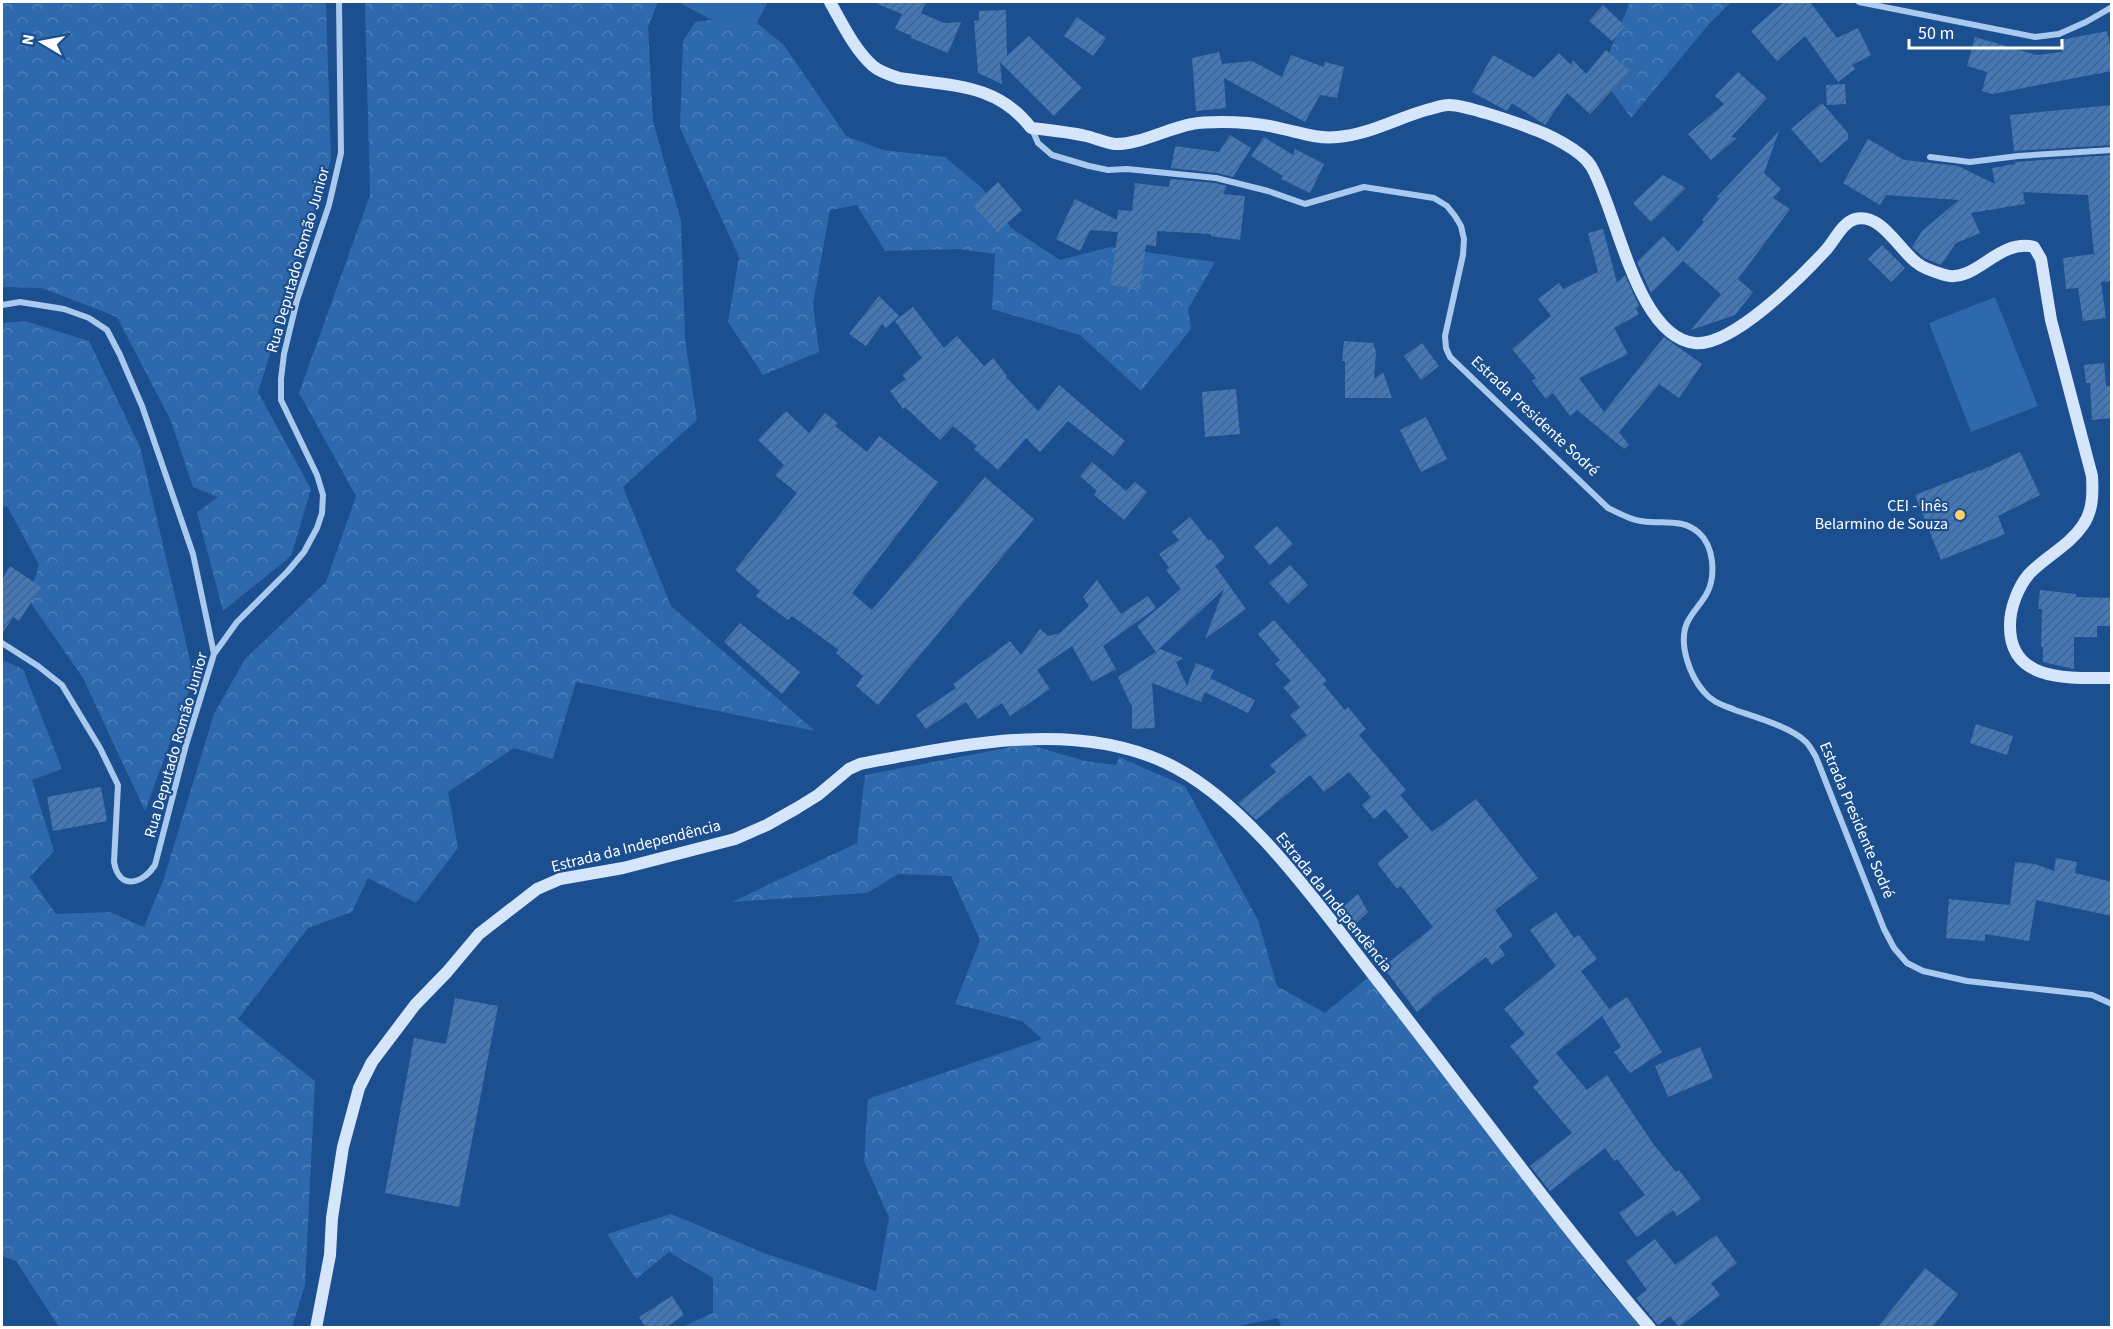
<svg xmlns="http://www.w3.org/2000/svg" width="2113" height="1329" font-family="'Source Sans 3',sans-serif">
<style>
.forest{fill:url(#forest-crowns)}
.garden{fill:#2e69ad}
.building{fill:url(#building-hatch)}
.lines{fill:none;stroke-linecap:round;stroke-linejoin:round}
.street{stroke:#a9c9ee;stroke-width:6}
.secondary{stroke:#d6e6fa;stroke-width:12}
.poi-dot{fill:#ffd166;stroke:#1b4f8f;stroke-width:2}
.labels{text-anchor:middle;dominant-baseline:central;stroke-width:4.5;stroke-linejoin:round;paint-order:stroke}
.street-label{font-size:16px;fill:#fff;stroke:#1b4f8f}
.poi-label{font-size:16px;fill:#fff;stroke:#1b4f8f;text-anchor:end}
</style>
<defs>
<pattern id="forest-crowns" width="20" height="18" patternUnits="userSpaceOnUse" patternTransform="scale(1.5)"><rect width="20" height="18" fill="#2e69ad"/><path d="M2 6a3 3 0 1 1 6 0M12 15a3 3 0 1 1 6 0" fill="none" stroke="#4d80b9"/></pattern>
<pattern id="building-hatch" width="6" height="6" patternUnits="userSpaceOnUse" patternTransform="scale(1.5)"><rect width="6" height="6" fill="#4478b7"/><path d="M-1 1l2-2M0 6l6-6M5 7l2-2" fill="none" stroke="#486282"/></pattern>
</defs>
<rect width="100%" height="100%" fill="#1b4f8f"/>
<path class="forest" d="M 2,2 L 326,2 L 331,160 L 258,392 L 311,489 L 291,556 L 223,611 L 197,512 L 218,497 L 193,487 L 171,421 L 117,317 L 42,288 L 2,287 Z
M 365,2 L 658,2 L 648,27 L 653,121 L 681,221 L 685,339 L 697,420 L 623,487 L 671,606 L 815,731 L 576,682 L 553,759 L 514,748 L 448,792 L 458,848 L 416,903 L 368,878 L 352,912 L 308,928 L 238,1019 L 315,1081 L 305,1285 L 292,1327 L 59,1327 L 16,1261 L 2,1256 L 2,660 L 23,669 L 62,769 L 32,780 L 54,851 L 30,877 L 56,914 L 110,912 L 144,927 L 163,881 L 214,714 L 245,659 L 326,582 L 356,496 L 299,393 L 370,195 Z
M 1630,2 L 1731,2 L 1710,23 L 1631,118 L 1600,75 Z
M 747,15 L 784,45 L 846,136 L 883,150 L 945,157 L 982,188 L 1011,228 L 1060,260 L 1110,247 L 1215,262 L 1188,309 L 1191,329 L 1141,391 L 1080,335 L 992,309 L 995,254 L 958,249 L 885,251 L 857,205 L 830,210 L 813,304 L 819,352 L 763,375 L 728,322 L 739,257 L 680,128 L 683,41 L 695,22 Z
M 25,321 L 89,341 L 140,447 L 194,677 L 145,811 L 83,678 L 28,599 L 39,565 L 7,506 L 2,507 L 2,323 Z
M 1027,744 L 1085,761 L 1116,765 L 1119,757 L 1185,786 L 1258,920 L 1277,986 L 1325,1013 L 1371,975 L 1604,1285 L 1643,1327 L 1282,1328 L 1278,1318 L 1229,1328 L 682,1327 L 713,1313 L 713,1278 L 669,1252 L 636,1279 L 607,1234 L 671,1214 L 764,1253 L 876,1291 L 889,1218 L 864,1161 L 868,1099 L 1042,1039 L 1022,1021 L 955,1004 L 980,940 L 951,876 L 898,874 L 867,893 L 732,902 L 857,843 L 865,775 Z"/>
<path class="garden" d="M 678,2 L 768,2 L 748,39 Z
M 1995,297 L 2038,406 L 1971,432 L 1929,323 Z"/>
<path class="building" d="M 873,2 L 926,2 L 921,13 L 944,23 L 961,22 L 948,53 L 911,38 L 912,36 L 895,29 L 902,14 Z
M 1784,2 L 1810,2 L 1837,38 L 1858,28 L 1871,55 L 1852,65 L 1855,69 L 1838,82 L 1805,36 L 1777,61 L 1751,31 Z
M 1603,5 L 1625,26 L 1612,41 L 1589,21 Z
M 1006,10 L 1007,56 L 1029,36 L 1082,88 L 1054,116 L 1000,62 L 1002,84 L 978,73 L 974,21 L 979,20 L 979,11 Z
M 1077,17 L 1106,38 L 1093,56 L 1064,36 Z
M 2107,31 L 2112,54 L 2112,71 L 1992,94 L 1982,91 L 1987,72 L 1967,66 L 1975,37 L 2037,55 L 2062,52 L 2060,40 Z
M 1606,50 L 1630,71 L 1590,114 L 1567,93 L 1545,125 L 1512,103 L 1507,111 L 1472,92 L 1493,55 L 1534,78 L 1559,53 L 1571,65 L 1573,60 L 1586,74 Z
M 1219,52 L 1222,64 L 1252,61 L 1282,77 L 1291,55 L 1324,67 L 1325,62 L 1344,67 L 1337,98 L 1320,95 L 1305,122 L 1224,78 L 1226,108 L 1196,111 L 1192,58 Z
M 1738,72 L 1767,98 L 1731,137 L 1737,138 L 1711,160 L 1688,134 L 1724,104 L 1715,96 Z
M 1845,84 L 1846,104 L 1827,105 L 1826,85 Z
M 1822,103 L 1848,133 L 1848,139 L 1821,163 L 1791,129 Z
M 2112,105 L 2112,145 L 2014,151 L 2010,115 Z
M 1779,131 L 1764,173 L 1781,189 L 1773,198 L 1790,209 L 1738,279 L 1753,292 L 1735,315 L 1691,330 L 1721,294 L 1683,261 L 1651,293 L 1637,262 L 1663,236 L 1678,252 L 1704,222 L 1702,220 L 1719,199 L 1717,197 Z
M 1230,135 L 1251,148 L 1233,177 L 1217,173 L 1171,168 L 1175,146 L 1219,152 Z
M 1264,137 L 1293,155 L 1295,149 L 1324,164 L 1310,193 L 1281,179 L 1283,176 L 1251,156 Z
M 1868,139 L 1904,160 L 1958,166 L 1995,184 L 1992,168 L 2015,164 L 2015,162 L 2112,155 L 2112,281 L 2101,282 L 2106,318 L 2083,321 L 2078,288 L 2066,289 L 2063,258 L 2094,254 L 2088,195 L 2023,192 L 2025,204 L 1971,213 L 1980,233 L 1956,243 L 1941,265 L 1924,258 L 1912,247 L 1922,231 L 1959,200 L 1886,195 L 1880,205 L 1843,183 Z
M 1663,175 L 1686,188 L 1651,222 L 1633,203 Z
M 1170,179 L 1215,183 L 1227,186 L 1223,194 L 1245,196 L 1240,240 L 1211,236 L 1211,234 L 1157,231 L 1156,246 L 1146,245 L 1140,289 L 1110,285 L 1118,232 L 1090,230 L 1080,251 L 1056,239 L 1075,199 L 1117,220 L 1118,210 L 1132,211 L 1135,183 L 1169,187 Z
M 998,182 L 1022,210 L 997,232 L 973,205 Z
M 1603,229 L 1617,283 L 1625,275 L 1639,306 L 1636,309 L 1639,314 L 1614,328 L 1628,354 L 1579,378 L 1604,412 L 1664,337 L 1702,364 L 1679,398 L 1659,384 L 1619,432 L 1629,445 L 1624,449 L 1577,410 L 1570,416 L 1553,393 L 1546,399 L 1532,381 L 1536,378 L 1512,349 L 1551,316 L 1538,299 L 1559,283 L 1563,289 L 1598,272 L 1588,233 Z
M 1882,245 L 1905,268 L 1891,282 L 1868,259 Z
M 879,296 L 899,316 L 886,328 L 882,324 L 866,346 L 849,334 Z
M 913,307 L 944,348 L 957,336 L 984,366 L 993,358 L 1007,376 L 1006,377 L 1038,411 L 1059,385 L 1125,441 L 1113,456 L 1068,421 L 1040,452 L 1026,438 L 998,470 L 974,449 L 977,446 L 953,426 L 940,440 L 905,407 L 903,409 L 890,391 L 906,379 L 902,375 L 922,358 L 895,321 Z
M 1344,341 L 1373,343 L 1376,352 L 1374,379 L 1383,372 L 1392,398 L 1345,398 L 1345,361 L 1342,361 Z
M 1422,343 L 1439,366 L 1421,380 L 1404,356 Z
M 2104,363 L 2106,386 L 2112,386 L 2112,418 L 2092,420 L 2090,383 L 2086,383 L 2084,365 Z
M 1236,389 L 1240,434 L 1205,437 L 1202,392 Z
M 786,411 L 809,433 L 825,413 L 838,423 L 835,426 L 867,452 L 879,436 L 938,482 L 852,593 L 872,610 L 985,477 L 1034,519 L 878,705 L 856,686 L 863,676 L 836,653 L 839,650 L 792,616 L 788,620 L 756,596 L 760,591 L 735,570 L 797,493 L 775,475 L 784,465 L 758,440 Z
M 1426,417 L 1447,459 L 1421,472 L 1400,430 Z
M 2020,452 L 2040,495 L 1998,516 L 2005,534 L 1941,560 L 1915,495 L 1979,470 L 1980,471 Z
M 1092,462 L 1126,491 L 1135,482 L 1147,492 L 1124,520 L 1094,495 L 1097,491 L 1080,476 Z
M 1190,517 L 1209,541 L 1211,539 L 1225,558 L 1215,566 L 1246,609 L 1205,639 L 1224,589 L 1157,651 L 1160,649 L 1183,658 L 1176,662 L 1187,686 L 1196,663 L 1214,670 L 1210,678 L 1255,700 L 1248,713 L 1205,692 L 1201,702 L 1152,683 L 1155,728 L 1132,729 L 1132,707 L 1118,677 L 1156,652 L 1137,626 L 1181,589 L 1166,570 L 1169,567 L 1159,554 L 1179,540 L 1172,532 Z
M 1277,526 L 1293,544 L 1270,565 L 1254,547 Z
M 1290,565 L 1308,585 L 1288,604 L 1269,583 Z
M 10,566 L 41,587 L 19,621 L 13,617 L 2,634 L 2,580 Z
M 1097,580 L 1121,614 L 1148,596 L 1156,608 L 1103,646 L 1116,669 L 1092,682 L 1072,646 L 1037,670 L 1050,689 L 1010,716 L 1002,703 L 978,719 L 966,702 L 926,729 L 916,715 L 956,688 L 953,684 L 1010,641 L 1021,655 L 1040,629 L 1048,636 L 1060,633 L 1089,606 L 1083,597 Z
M 2040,590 L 2076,594 L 2076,597 L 2112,598 L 2112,626 L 2097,626 L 2097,637 L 2074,637 L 2074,669 L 2043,662 L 2043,647 L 2041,647 L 2042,609 L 2038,609 Z
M 1274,620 L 1327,681 L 1323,684 L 1345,710 L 1348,707 L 1366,729 L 1359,735 L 1406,790 L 1400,795 L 1432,832 L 1476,799 L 1538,878 L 1495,910 L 1513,936 L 1499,946 L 1505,955 L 1492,965 L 1486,957 L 1431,999 L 1432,1000 L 1417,1012 L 1383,967 L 1433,927 L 1401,886 L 1397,889 L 1377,863 L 1409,837 L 1385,809 L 1374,819 L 1362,805 L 1371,797 L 1349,772 L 1324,792 L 1310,775 L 1256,820 L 1238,803 L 1276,772 L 1270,765 L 1307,735 L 1290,715 L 1300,707 L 1283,687 L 1291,681 L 1275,664 L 1280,660 L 1258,634 Z
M 740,623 L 800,672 L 782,694 L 724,642 Z
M 1976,724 L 2013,736 L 2007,755 L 1970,743 Z
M 101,787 L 107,821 L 53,831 L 47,797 Z
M 2056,858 L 2077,862 L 2075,873 L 2112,882 L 2112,916 L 2036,900 L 2029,941 L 1985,934 L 1985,941 L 1946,938 L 1949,899 L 2010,905 L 2015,862 L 2035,864 L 2054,871 Z
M 1358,894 L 1368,912 L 1349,930 L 1336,913 Z
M 1556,912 L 1574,938 L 1579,935 L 1597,959 L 1581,971 L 1609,1009 L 1627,997 L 1662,1052 L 1630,1073 L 1614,1052 L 1621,1047 L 1602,1016 L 1556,1053 L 1587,1090 L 1607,1075 L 1654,1145 L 1676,1172 L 1679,1170 L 1701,1199 L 1677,1216 L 1673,1210 L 1637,1237 L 1619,1213 L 1645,1195 L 1617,1159 L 1614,1161 L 1605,1148 L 1550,1191 L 1530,1166 L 1572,1133 L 1533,1087 L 1539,1082 L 1510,1046 L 1525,1034 L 1504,1009 L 1556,966 L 1530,930 Z
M 455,998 L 498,1006 L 459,1207 L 385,1193 L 414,1038 L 446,1044 Z
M 1700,1047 L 1713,1078 L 1668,1097 L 1655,1066 Z
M 1716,1235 L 1737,1263 L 1711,1283 L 1720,1295 L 1679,1327 L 1670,1316 L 1658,1325 L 1636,1298 L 1647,1290 L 1626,1261 L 1655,1239 L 1675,1265 Z
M 1925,1268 L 1958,1294 L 1932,1328 L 1877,1328 Z
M 672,1296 L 684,1315 L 665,1328 L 646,1328 L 639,1317 Z"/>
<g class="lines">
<path class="street" d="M 1859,2 L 2035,37 L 2059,34 L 2086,22 L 2112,7
M 1032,129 L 1038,143 L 1052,155 L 1089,166 L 1108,170 L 1127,169 L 1216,178 L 1268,191 L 1305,204 L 1364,187 L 1434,198 L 1447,206 L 1455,216 L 1461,226 L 1464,239 L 1463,255 L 1445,336 L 1446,348 L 1450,357 L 1608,508 C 1622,515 1635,522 1651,522 C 1668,523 1685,520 1699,533 C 1714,546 1716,576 1707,593 C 1702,603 1692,612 1687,623 C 1678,644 1690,676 1704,692 C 1712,702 1723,705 1735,710 C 1755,717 1791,727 1806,742 C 1810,746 1813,752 1816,757 L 1884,929 L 1894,948 L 1907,963 L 1923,971 L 1967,981 L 2092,995 L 2112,1004
M 1930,157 L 1970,162 L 2018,156 L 2112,150
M 2,305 L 20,302 L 64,309 L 89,318 L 107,330 L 120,355 L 142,406 L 193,554 L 214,654
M 2,643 L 38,666 L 62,685 L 100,748 L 118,785 L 114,862 C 119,890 142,885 155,865 L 186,745 L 214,654 L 237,622 L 288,571 L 304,552 L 317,528 L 322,513 L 323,495 L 317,475 L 281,400 L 281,379 L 284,354 L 297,300 L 329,205 L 341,153 L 339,2"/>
<path class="secondary" d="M 830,2 C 842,23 854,49 873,66 C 880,72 890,75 899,78 C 950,86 997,83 1031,128 C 1049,130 1068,132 1086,136 C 1095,138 1106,143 1115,144 C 1138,145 1169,128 1192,124 C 1201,122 1213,122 1222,122 C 1241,122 1264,124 1283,129 C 1301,133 1318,139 1337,137 C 1369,135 1399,117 1430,109 C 1435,108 1442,105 1448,105 C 1462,104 1515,122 1530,128 C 1548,134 1581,150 1591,166 C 1617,210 1636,337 1695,343 C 1732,347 1802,276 1826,250 C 1835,240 1842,223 1855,219 C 1881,212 1899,250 1917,263 C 1924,269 1935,272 1945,275 C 1975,284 1998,238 2034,247 L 2041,259 L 2051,320 L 2092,476 C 2093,493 2093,511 2083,525 C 2069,546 2046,556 2029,574 C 2018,587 2010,608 2010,625 C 2009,683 2070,678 2112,678
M 316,1328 L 330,1255 L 332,1218 L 343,1147 L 359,1088 L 372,1062 L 415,1005 L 447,972 L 479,934 L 537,889 L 560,879 L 623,868 L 735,839 L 767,825 L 797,808 L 818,795 L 849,769 L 860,764 C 956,746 1070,719 1164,762 C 1246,799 1319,906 1374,976 C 1466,1093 1553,1215 1650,1328"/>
</g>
<circle class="poi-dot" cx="1960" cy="515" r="6"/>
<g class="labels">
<g class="street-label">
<text transform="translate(298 260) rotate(-74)">Rua Deputado Romão Junior</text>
<text transform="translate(1535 416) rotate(43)">Estrada Presidente Sodré</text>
<text transform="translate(176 745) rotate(-74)">Rua Deputado Romão Junior</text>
<text transform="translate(1857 820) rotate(67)">Estrada Presidente Sodré</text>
<text transform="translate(636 846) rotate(-14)">Estrada da Independência</text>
<text transform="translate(1334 902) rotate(51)">Estrada da Independência</text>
</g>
<g class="poi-label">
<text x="1948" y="506">CEI - Inês<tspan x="1948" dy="18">Belarmino de Souza</tspan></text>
</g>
</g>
<rect width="2113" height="1329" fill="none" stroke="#ffffff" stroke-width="6"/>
<g transform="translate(42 42) rotate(280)" stroke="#1b4f8f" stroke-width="4.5" paint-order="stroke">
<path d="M0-4.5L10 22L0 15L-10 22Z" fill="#ffffff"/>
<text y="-9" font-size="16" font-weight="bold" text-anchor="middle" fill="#ffffff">N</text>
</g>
<path d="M1909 39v9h153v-9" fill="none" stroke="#ffffff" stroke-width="3"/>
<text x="1918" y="39" font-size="18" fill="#ffffff" stroke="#1b4f8f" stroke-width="4.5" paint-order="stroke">50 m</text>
</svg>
